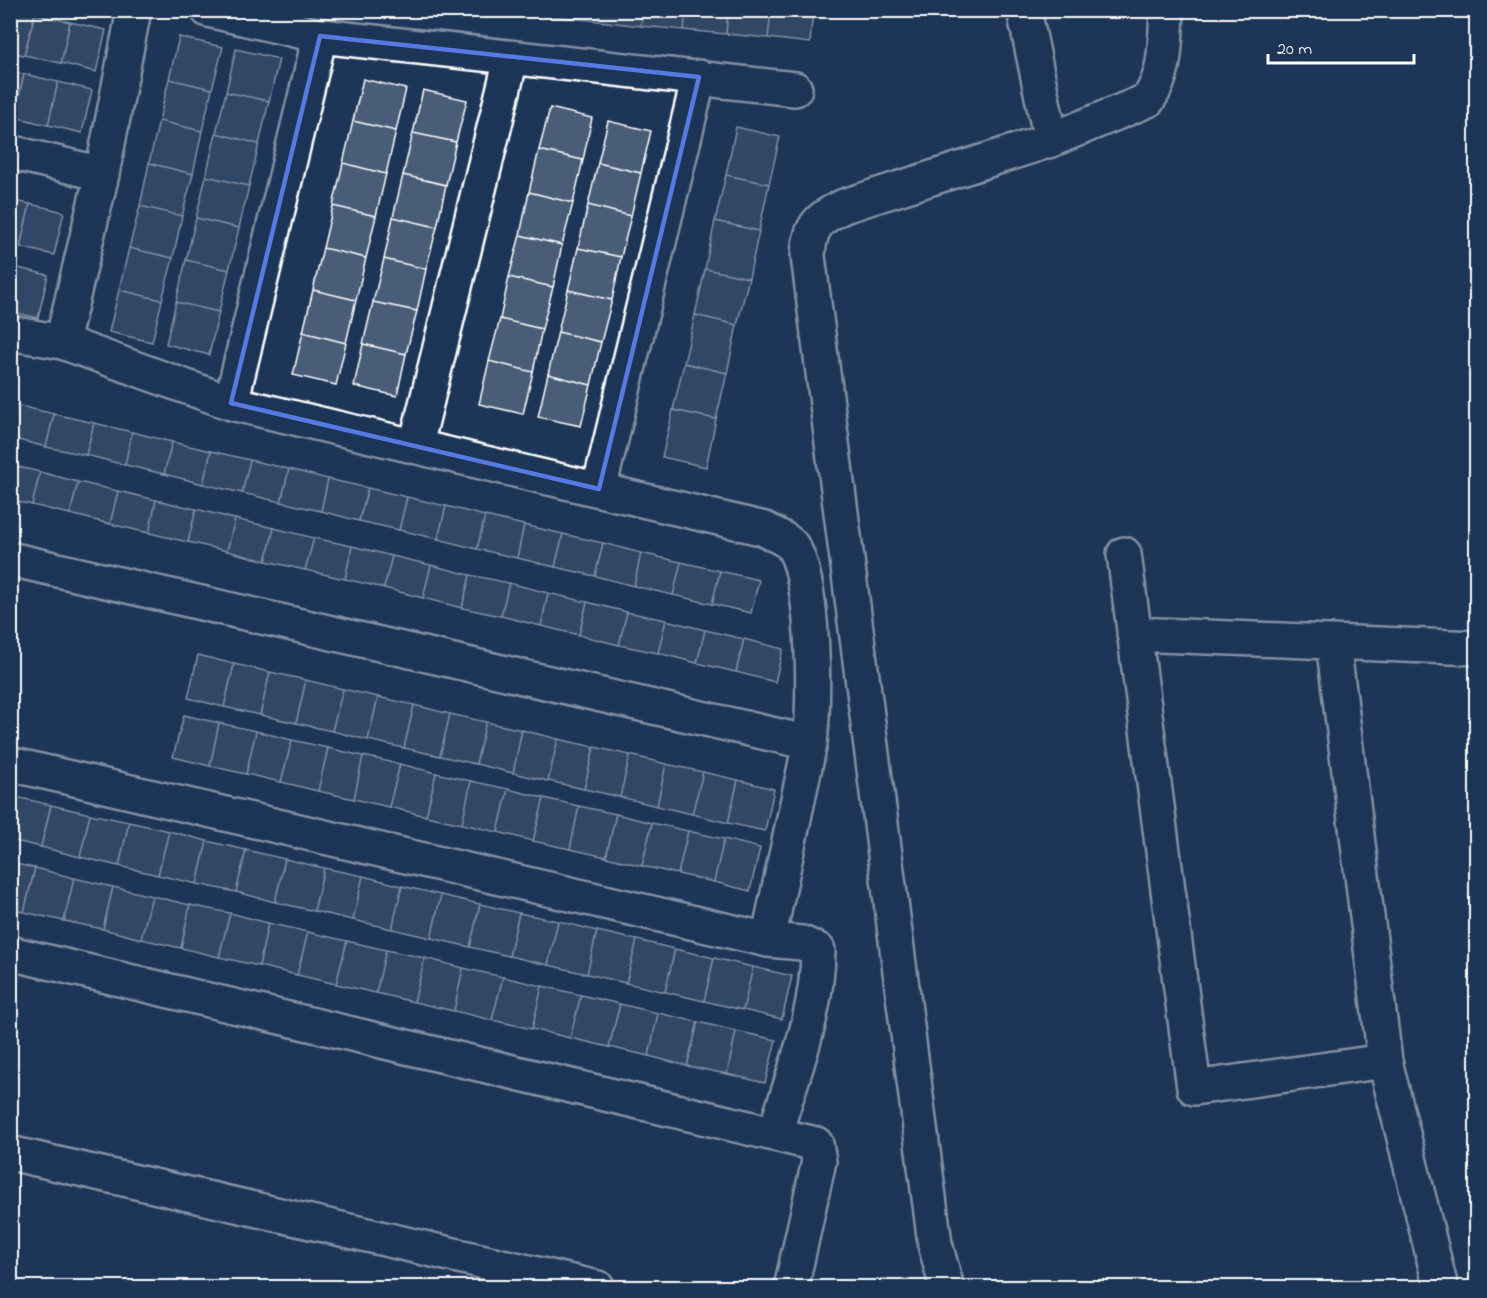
<svg xmlns="http://www.w3.org/2000/svg" width="1487" height="1298" font-family="'Indie Flower',sans-serif">
<style>
.building{fill:#4a5d79;stroke:#fff;stroke-width:1.5}
.lines{fill:none;stroke-linecap:round;stroke-linejoin:round}
.street-casing{stroke:#fff;stroke-width:38}
.street{stroke:#1d3557;stroke-width:33}
.marked{fill:none;stroke:#567ae2;stroke-width:4.5;stroke-linejoin:round}
</style>
<rect width="100%" height="100%" fill="#1d3557"/>
<filter id="ink" filterUnits="userSpaceOnUse"><feTurbulence type="fractalNoise" baseFrequency=".0167" numOctaves="2"/><feDisplacementMap in="SourceGraphic" scale="12" xChannelSelector="R" yChannelSelector="G"/><feConvolveMatrix kernelMatrix="1 2 1 2 8 2 1 2 1" color-interpolation-filters="sRGB"/></filter>
<g filter="url(#ink)">
<path class="building" d="M 10,10 L 35,14 L 24,55 L 10,52 Z
M 516,10 L 558,10 L 558,17 L 516,13 Z
M 558,10 L 601,10 L 599,21 L 558,17 Z
M 601,10 L 643,10 L 641,26 L 599,21 Z
M 643,10 L 686,10 L 684,30 L 641,26 Z
M 686,10 L 728,10 L 726,34 L 684,30 Z
M 728,10 L 771,10 L 768,38 L 726,34 Z
M 771,10 L 813,10 L 810,43 L 768,38 Z
M 35,14 L 70,22 L 61,63 L 24,55 Z
M 70,22 L 106,30 L 96,72 L 61,63 Z
M 179,37 L 223,47 L 212,89 L 169,79 Z
M 236,49 L 279,59 L 269,101 L 226,92 Z
M 10,71 L 24,74 L 14,117 L 10,116 Z
M 24,74 L 58,82 L 48,125 L 14,117 Z
M 169,79 L 212,89 L 202,131 L 159,121 Z
M 363,79 L 406,89 L 396,131 L 353,121 Z
M 58,82 L 92,90 L 82,133 L 48,125 Z
M 423,90 L 467,100 L 456,142 L 413,133 Z
M 226,92 L 269,101 L 259,144 L 216,133 Z
M 550,108 L 592,118 L 583,160 L 539,150 Z
M 159,121 L 202,131 L 193,174 L 149,163 Z
M 353,121 L 396,131 L 386,174 L 343,163 Z
M 608,121 L 651,131 L 641,173 L 598,163 Z
M 736,127 L 780,137 L 769,184 L 726,175 Z
M 216,133 L 259,144 L 249,186 L 206,176 Z
M 413,133 L 456,142 L 446,185 L 403,175 Z
M 539,150 L 583,160 L 573,203 L 529,192 Z
M 149,163 L 193,174 L 182,216 L 140,206 Z
M 343,163 L 386,174 L 376,216 L 333,206 Z
M 598,163 L 641,173 L 631,216 L 588,205 Z
M 403,175 L 446,185 L 437,227 L 393,217 Z
M 726,175 L 769,184 L 759,231 L 715,221 Z
M 206,176 L 249,186 L 239,228 L 196,218 Z
M 529,192 L 573,203 L 562,245 L 520,235 Z
M 10,200 L 30,204 L 20,247 L 10,245 Z
M 30,204 L 64,212 L 54,255 L 20,247 Z
M 588,205 L 631,216 L 621,257 L 578,248 Z
M 140,206 L 182,216 L 173,258 L 129,248 Z
M 333,206 L 376,216 L 366,258 L 323,248 Z
M 393,217 L 437,227 L 426,269 L 384,259 Z
M 196,218 L 239,228 L 229,270 L 186,260 Z
M 715,221 L 759,231 L 749,278 L 705,269 Z
M 520,235 L 562,245 L 553,287 L 509,277 Z
M 129,248 L 173,258 L 162,300 L 119,290 Z
M 323,248 L 366,258 L 356,300 L 313,290 Z
M 578,248 L 621,257 L 612,300 L 568,290 Z
M 384,259 L 426,269 L 417,311 L 373,302 Z
M 186,260 L 229,270 L 219,312 L 176,302 Z
M 14,267 L 48,275 L 38,318 L 10,311 L 10,282 Z
M 705,269 L 749,278 L 737,325 L 695,315 Z
M 509,277 L 553,287 L 542,329 L 500,319 Z
M 119,290 L 162,300 L 152,342 L 109,332 Z
M 313,290 L 356,300 L 346,343 L 303,332 Z
M 568,290 L 612,300 L 601,342 L 558,332 Z
M 176,302 L 219,312 L 209,355 L 166,344 Z
M 373,302 L 417,311 L 406,354 L 363,344 Z
M 695,315 L 737,325 L 727,373 L 684,363 Z
M 500,319 L 542,329 L 533,372 L 489,361 Z
M 303,332 L 346,343 L 336,385 L 293,375 Z
M 558,332 L 601,342 L 591,385 L 548,374 Z
M 363,344 L 406,354 L 397,396 L 354,386 Z
M 489,361 L 533,372 L 523,414 L 479,404 Z
M 684,363 L 727,373 L 716,419 L 673,410 Z
M 548,374 L 591,385 L 581,426 L 538,417 Z
M 16,405 L 54,414 L 46,447 L 10,438 Z
M 673,410 L 716,419 L 706,467 L 662,457 Z
M 54,414 L 94,423 L 86,455 L 46,447 Z
M 94,423 L 132,432 L 125,465 L 86,455 Z
M 132,432 L 172,442 L 164,474 L 125,465 Z
M 172,442 L 211,451 L 203,484 L 164,474 Z
M 211,451 L 250,460 L 242,493 L 203,484 Z
M 250,460 L 289,469 L 281,502 L 242,493 Z
M 10,465 L 40,472 L 32,505 L 10,500 Z
M 289,469 L 328,479 L 321,511 L 281,502 Z
M 40,472 L 78,482 L 70,514 L 32,505 Z
M 328,479 L 368,488 L 359,521 L 321,511 Z
M 78,482 L 118,491 L 110,524 L 70,514 Z
M 368,488 L 407,497 L 399,530 L 359,521 Z
M 118,491 L 156,500 L 149,533 L 110,524 Z
M 407,497 L 446,506 L 438,539 L 399,530 Z
M 156,500 L 196,509 L 188,542 L 149,533 Z
M 446,506 L 485,516 L 477,549 L 438,539 Z
M 196,509 L 235,519 L 227,551 L 188,542 Z
M 485,516 L 524,525 L 517,558 L 477,549 Z
M 235,519 L 274,528 L 266,561 L 227,551 Z
M 524,525 L 563,534 L 555,567 L 517,558 Z
M 274,528 L 314,538 L 305,570 L 266,561 Z
M 563,534 L 603,543 L 595,576 L 555,567 Z
M 314,538 L 352,546 L 345,579 L 305,570 Z
M 603,543 L 641,553 L 634,586 L 595,576 Z
M 352,546 L 392,556 L 384,588 L 345,579 Z
M 641,553 L 681,562 L 673,595 L 634,586 Z
M 392,556 L 431,565 L 423,598 L 384,588 Z
M 681,562 L 720,571 L 712,604 L 673,595 Z
M 431,565 L 470,575 L 462,608 L 423,598 Z
M 720,571 L 759,580 L 751,613 L 712,604 Z
M 470,575 L 509,583 L 501,616 L 462,608 Z
M 509,583 L 548,593 L 541,626 L 501,616 Z
M 548,593 L 587,602 L 579,635 L 541,626 Z
M 587,602 L 627,612 L 619,645 L 579,635 Z
M 627,612 L 666,620 L 658,653 L 619,645 Z
M 666,620 L 705,630 L 697,663 L 658,653 Z
M 705,630 L 744,639 L 736,672 L 697,663 Z
M 744,639 L 783,649 L 775,682 L 736,672 Z
M 198,655 L 234,664 L 224,707 L 188,698 Z
M 234,664 L 270,672 L 260,715 L 224,707 Z
M 270,672 L 306,680 L 296,723 L 260,715 Z
M 306,680 L 343,689 L 332,731 L 296,723 Z
M 343,689 L 378,697 L 368,740 L 332,731 Z
M 378,697 L 414,705 L 404,748 L 368,740 Z
M 414,705 L 450,714 L 440,756 L 404,748 Z
M 450,714 L 486,722 L 476,764 L 440,756 Z
M 184,715 L 219,723 L 210,766 L 173,757 Z
M 486,722 L 522,730 L 513,773 L 476,764 Z
M 219,723 L 256,731 L 246,774 L 210,766 Z
M 522,730 L 558,739 L 548,781 L 513,773 Z
M 256,731 L 292,740 L 281,782 L 246,774 Z
M 558,739 L 594,747 L 584,789 L 548,781 Z
M 292,740 L 328,748 L 318,791 L 281,782 Z
M 594,747 L 630,755 L 620,797 L 584,789 Z
M 328,748 L 363,756 L 354,799 L 318,791 Z
M 630,755 L 666,764 L 657,806 L 620,797 Z
M 363,756 L 400,764 L 389,807 L 354,799 Z
M 400,764 L 436,773 L 426,816 L 389,807 Z
M 666,764 L 703,772 L 692,814 L 657,806 Z
M 703,772 L 738,780 L 728,823 L 692,814 Z
M 436,773 L 471,781 L 462,824 L 426,816 Z
M 738,780 L 774,789 L 765,831 L 728,823 Z
M 471,781 L 508,789 L 498,832 L 462,824 Z
M 508,789 L 544,798 L 533,841 L 498,832 Z
M 12,796 L 51,805 L 41,847 L 10,840 Z
M 544,798 L 579,806 L 570,849 L 533,841 Z
M 51,805 L 90,814 L 80,857 L 41,847 Z
M 579,806 L 616,814 L 606,857 L 570,849 Z
M 90,814 L 129,822 L 119,866 L 80,857 Z
M 616,814 L 652,823 L 642,866 L 606,857 Z
M 129,822 L 169,831 L 158,875 L 119,866 Z
M 652,823 L 688,831 L 678,874 L 642,866 Z
M 169,831 L 207,841 L 197,884 L 158,875 Z
M 688,831 L 724,839 L 714,882 L 678,874 Z
M 724,839 L 760,848 L 750,891 L 714,882 Z
M 207,841 L 246,850 L 236,892 L 197,884 Z
M 246,850 L 285,859 L 275,902 L 236,892 Z
M 285,859 L 324,868 L 314,911 L 275,902 Z
M 10,863 L 35,868 L 24,912 L 10,909 Z
M 35,868 L 74,878 L 64,921 L 24,912 Z
M 324,868 L 363,876 L 353,920 L 314,911 Z
M 363,876 L 402,886 L 392,929 L 353,920 Z
M 74,878 L 113,887 L 103,929 L 64,921 Z
M 402,886 L 441,895 L 431,938 L 392,929 Z
M 113,887 L 152,896 L 141,939 L 103,929 Z
M 441,895 L 480,904 L 470,947 L 431,938 Z
M 152,896 L 190,905 L 181,948 L 141,939 Z
M 480,904 L 519,913 L 509,956 L 470,947 Z
M 190,905 L 230,913 L 219,957 L 181,948 Z
M 230,913 L 268,923 L 259,966 L 219,957 Z
M 519,913 L 558,921 L 548,965 L 509,956 Z
M 558,921 L 597,931 L 587,974 L 548,965 Z
M 268,923 L 308,932 L 297,975 L 259,966 Z
M 597,931 L 637,940 L 626,983 L 587,974 Z
M 308,932 L 347,941 L 336,984 L 297,975 Z
M 637,940 L 675,949 L 665,992 L 626,983 Z
M 347,941 L 386,950 L 376,993 L 336,984 Z
M 675,949 L 714,958 L 704,1001 L 665,992 Z
M 386,950 L 425,958 L 414,1002 L 376,993 Z
M 425,958 L 463,968 L 454,1011 L 414,1002 Z
M 714,958 L 753,967 L 743,1010 L 704,1001 Z
M 753,967 L 792,976 L 782,1019 L 743,1010 Z
M 463,968 L 503,977 L 492,1020 L 454,1011 Z
M 503,977 L 542,986 L 532,1029 L 492,1020 Z
M 542,986 L 581,995 L 570,1038 L 532,1029 Z
M 581,995 L 620,1004 L 609,1047 L 570,1038 Z
M 620,1004 L 658,1013 L 649,1056 L 609,1047 Z
M 658,1013 L 698,1022 L 687,1066 L 649,1056 Z
M 698,1022 L 736,1031 L 727,1074 L 687,1066 Z
M 736,1031 L 776,1040 L 765,1083 L 727,1074 Z"/>
<g class="lines">
<g class="street-casing">
<path id="street" d="M 208,10 L 320,36 L 795,89
M 1024,10 L 1051,140
M 10,152 L 102,174
M 10,333 L 62,342 L 231,403 L 765,529 C 772,534 787,539 792,546 C 815,577 815,703 810,743
M 62,342 L 102,174 L 134,10
M 231,403 L 320,36
M 416,445 L 511,59
M 599,489 L 699,77
M 1124,554 L 1194,1088 L 1385,1061
M 10,559 L 810,743 L 768,940
M 1134,634 L 1476,648
M 1333,642 L 1385,1061 L 1441,1288
M 10,764 L 768,940 L 802,943 L 818,950 C 818,1013 793,1074 775,1133
M 10,953 L 816,1144 L 819,1161 L 791,1288
M 10,1153 L 598,1288
M 947,1288 L 935,1244 L 808,256 C 810,226 817,219 844,206 L 1051,140 L 1148,100 C 1167,73 1165,42 1167,10"/>
</g>
<use href="#street" class="street"/>
</g>
</g>
<path d="M0 0H1487V1298H0ZM 320,36 L 699,77 L 599,489 L 231,403 Z" fill="#1d3557" fill-opacity=".55" fill-rule="evenodd"/>
<path class="marked" d="M 320,36 L 699,77 L 599,489 L 231,403 Z"/>
<rect width="1487" height="1298" fill="none" stroke="#1d3557" stroke-width="36"/>
<rect x="18" y="18" width="1451" height="1262" fill="none" stroke="#fff" stroke-width="2" filter="url(#ink)"/>
<path d="M1268 54v9h146v-9" fill="none" stroke="#ffffff" stroke-width="3"/>
<text x="1277" y="54" font-size="18" fill="#ffffff" stroke="#1d3557" stroke-width="4.5" paint-order="stroke">20 m</text>
</svg>
